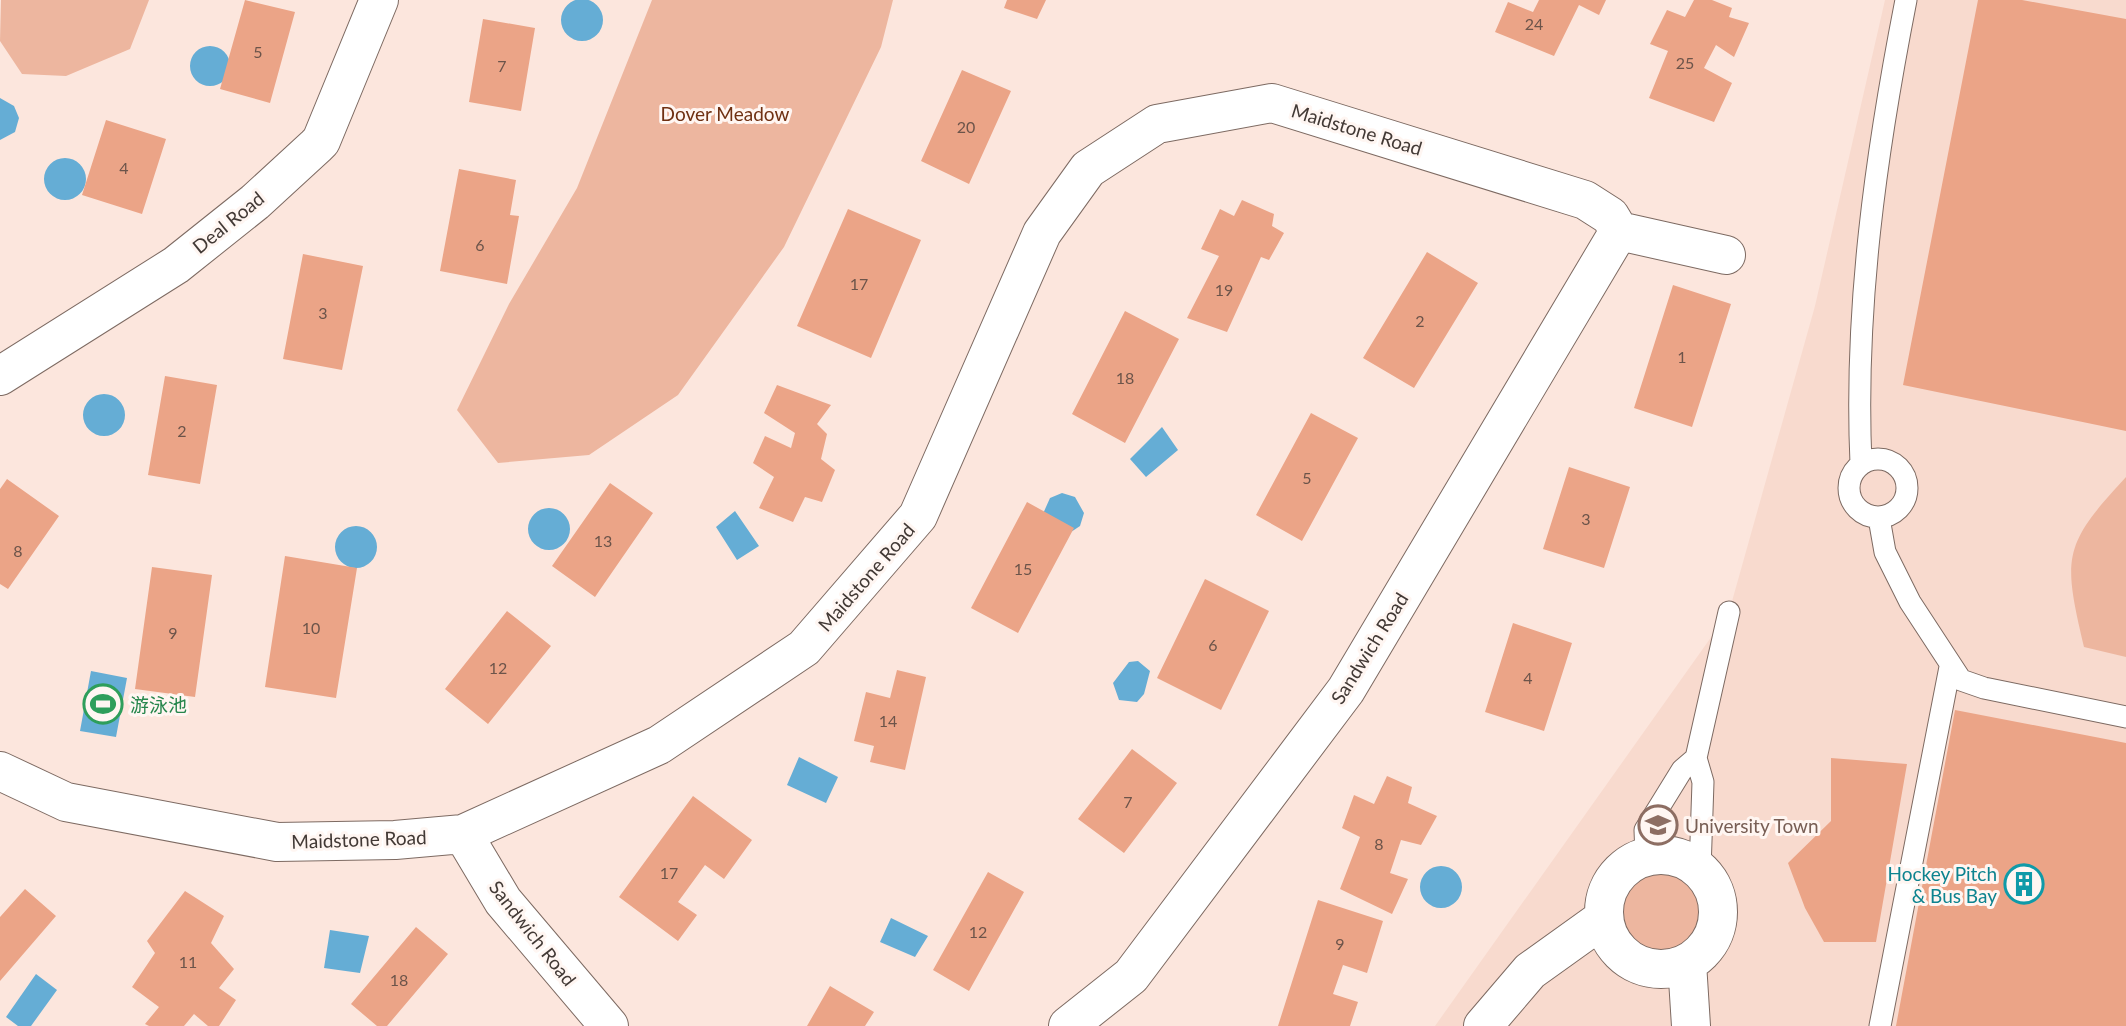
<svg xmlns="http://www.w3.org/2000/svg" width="2126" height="1026" font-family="Lato,'Noto Sans SC',sans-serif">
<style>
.built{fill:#f8dace}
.green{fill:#edb69f}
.water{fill:#65add5}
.building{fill:#eba487}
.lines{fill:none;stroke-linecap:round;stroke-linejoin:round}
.lane-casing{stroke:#7d6a62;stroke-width:23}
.street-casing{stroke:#7d6a62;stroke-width:40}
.lane{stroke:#fff;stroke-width:21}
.street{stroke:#fff;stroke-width:38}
.labels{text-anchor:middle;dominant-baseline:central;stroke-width:6;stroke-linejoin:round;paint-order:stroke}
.number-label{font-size:16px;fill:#6c544a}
.park-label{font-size:19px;fill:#6f3012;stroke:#fff6f2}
.street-label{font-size:19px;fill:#423935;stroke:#fff6f2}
.leisure-label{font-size:19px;fill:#27864d;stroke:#fff6f2;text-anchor:start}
.education-label{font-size:19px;fill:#785e54;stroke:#fff6f2;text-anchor:start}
.culture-label{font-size:19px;fill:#0d838f;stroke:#fff6f2;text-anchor:end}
</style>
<rect width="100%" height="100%" fill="#fce6dd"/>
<path class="built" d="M 1885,0 L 2126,0 L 2126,1026 L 1435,1026 L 1729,612 L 1815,306 Z"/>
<path class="green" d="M 1,0 L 149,0 L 130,49 L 66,76 L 22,74 L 0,41 Z
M 652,0 L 893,0 L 881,47 L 784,247 L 678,395 L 589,455 L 498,463 L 457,410 L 509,304 L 577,188 Z
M 2126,477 L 2126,657 L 2084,647 C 2063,557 2062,546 2126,477 Z
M1620 912a41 41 0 1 1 82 0a41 41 0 1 1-82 0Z"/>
<path class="water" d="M561 20a21 21 0 1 1 42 0a21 21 0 1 1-42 0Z
M190 66a20 20 0 1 1 40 0a20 20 0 1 1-40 0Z
M 0,98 L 14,106 L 19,118 L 15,132 L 0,140 Z
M44 179a21 21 0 1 1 42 0a21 21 0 1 1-42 0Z
M83 415a21 21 0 1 1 42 0a21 21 0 1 1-42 0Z
M 1162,427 L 1178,450 L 1146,477 L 1130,459 Z
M 1062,493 L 1075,497 L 1084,513 L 1080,526 L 1068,534 L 1042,516 L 1050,498 Z
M528 529a21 21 0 1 1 42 0a21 21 0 1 1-42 0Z
M 735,511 L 759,546 L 737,560 L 716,527 Z
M335 547a21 21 0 1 1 42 0a21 21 0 1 1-42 0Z
M 1138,661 L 1150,671 L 1144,694 L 1137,702 L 1119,700 L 1113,683 L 1129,662 Z
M 91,671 L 127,678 L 116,737 L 80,731 Z
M 799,757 L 838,777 L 826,803 L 787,785 Z
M1420 887a21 21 0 1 1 42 0a21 21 0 1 1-42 0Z
M 891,918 L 928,936 L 915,957 L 880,942 Z
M 330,930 L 369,936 L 360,973 L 324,968 Z
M 36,974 L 57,990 L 31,1026 L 18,1026 L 6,1017 Z"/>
<path class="building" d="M 245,0 L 295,12 L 270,103 L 220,89 Z
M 1007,0 L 1046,0 L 1037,19 L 1004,8 Z
M 1539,0 L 1606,0 L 1599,15 L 1579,5 L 1554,56 L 1495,32 L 1508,2 L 1533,12 Z
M 1694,0 L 1712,0 L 1732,8 L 1729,17 L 1749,23 L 1734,57 L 1716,45 L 1704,68 L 1732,83 L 1714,122 L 1649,98 L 1668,51 L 1650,44 L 1667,10 L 1685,17 Z
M 1978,0 L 2022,0 L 2126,19 L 2126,431 L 1903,385 Z
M 483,19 L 535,28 L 521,111 L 469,102 Z
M 962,70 L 1011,91 L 969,184 L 921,161 Z
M 106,120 L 166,139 L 142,214 L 82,195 Z
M 459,169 L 516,180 L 510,215 L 519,216 L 507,284 L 440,271 Z
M 1242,200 L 1274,214 L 1272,226 L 1284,233 L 1269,260 L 1261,257 L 1227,332 L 1187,318 L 1219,256 L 1201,249 L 1220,209 L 1234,216 Z
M 848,209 L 921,240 L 871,358 L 797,326 Z
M 1427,252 L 1478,283 L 1414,388 L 1363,358 Z
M 303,254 L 363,266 L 342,370 L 283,359 Z
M 1673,285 L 1731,304 L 1692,427 L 1634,408 Z
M 1125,311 L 1179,339 L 1125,443 L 1072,414 Z
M 165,376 L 217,385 L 200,484 L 148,475 Z
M 777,385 L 831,405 L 817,424 L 827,434 L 821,459 L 835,470 L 822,502 L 805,497 L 793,522 L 759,508 L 774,477 L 753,463 L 765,436 L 791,448 L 795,433 L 764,413 Z
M 1311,413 L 1358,438 L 1302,541 L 1256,515 Z
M 1569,467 L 1630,487 L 1604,568 L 1543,549 Z
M 7,479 L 59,516 L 8,589 L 0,584 L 0,489 Z
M 610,483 L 653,513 L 595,597 L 552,566 Z
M 1027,502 L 1074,528 L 1018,633 L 971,608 Z
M 285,556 L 357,568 L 336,698 L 265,687 Z
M 152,567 L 212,575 L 195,697 L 135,689 Z
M 1205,579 L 1269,611 L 1221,710 L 1157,678 Z
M 507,611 L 551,646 L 488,724 L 445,689 Z
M 1513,623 L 1572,643 L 1544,731 L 1485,712 Z
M 897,670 L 926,677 L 905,770 L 870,762 L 874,746 L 854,741 L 866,692 L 890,698 Z
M 1955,710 L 2126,743 L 2126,1026 L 1896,1026 Z
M 1132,749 L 1177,783 L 1124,853 L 1078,819 Z
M 1831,758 L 1907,764 L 1876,942 L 1824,942 L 1805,908 L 1788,863 L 1831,821 Z
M 1387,776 L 1412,787 L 1408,803 L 1437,816 L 1421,845 L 1401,840 L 1390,873 L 1408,879 L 1392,914 L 1340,889 L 1360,837 L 1342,828 L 1354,795 L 1374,804 Z
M 693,796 L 752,840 L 724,879 L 705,865 L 678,902 L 697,915 L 678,941 L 619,897 Z
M 988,872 L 1024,892 L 969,991 L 933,970 Z
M 25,889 L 56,916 L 0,981 L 0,917 Z
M 185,891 L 224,916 L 211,943 L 234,969 L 219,988 L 236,1000 L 219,1026 L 208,1026 L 194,1014 L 184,1026 L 149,1026 L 145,1024 L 159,1007 L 132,987 L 155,953 L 147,941 Z
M 1318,900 L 1383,921 L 1367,973 L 1343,965 L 1333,994 L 1358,1002 L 1350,1026 L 1278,1026 Z
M 416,927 L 448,954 L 387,1026 L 377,1026 L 351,1004 Z
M 830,986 L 874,1012 L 865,1026 L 807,1026 Z"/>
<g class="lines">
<g class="lane-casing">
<path id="lane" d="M1849 488a29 29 0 1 1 58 0a29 29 0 1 1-58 0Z
M 1861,464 C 1854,308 1876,153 1906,0
M 1879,518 L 1885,552 L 1910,602 L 1961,680 L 1984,688 L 2126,717
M 1646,856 L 1645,830 L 1682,770 L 1696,758
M 1700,870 L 1703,782 L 1696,758 L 1729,612
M 1880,1026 L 1950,667"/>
</g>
<g class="street-casing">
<path id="street" d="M 1619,231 L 1726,255
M 0,376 L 176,265 L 255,202 L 316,146 L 321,141 L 379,0
M 0,771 L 66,802 L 277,842 L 395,840 L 463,834 L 659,745 L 804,648 L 918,516 L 1042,233 L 1088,169 L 1157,124 L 1272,103 L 1585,200 L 1610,216 L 1619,231
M 463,834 L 503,901 L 609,1026
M1604 912a57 57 0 1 1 114 0a57 57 0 1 1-114 0Z
M 1687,963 L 1691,1026
M 1068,1026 L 1131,976 L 1346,690 L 1619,231
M 1483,1026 L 1530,971 L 1604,918"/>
</g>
<use href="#lane" class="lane"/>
<use href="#street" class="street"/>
</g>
<defs>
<g id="stadium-ring" transform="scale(2.0125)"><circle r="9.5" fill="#fff6f2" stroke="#2e9e5b" stroke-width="1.5"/><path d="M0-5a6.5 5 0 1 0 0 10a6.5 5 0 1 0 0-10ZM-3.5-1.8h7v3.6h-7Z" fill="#2e9e5b"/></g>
<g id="university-ring" transform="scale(2.0125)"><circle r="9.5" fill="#fff6f2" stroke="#8d6e63" stroke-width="1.5"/><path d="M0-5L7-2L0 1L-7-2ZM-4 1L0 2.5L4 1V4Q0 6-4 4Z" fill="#8d6e63"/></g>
<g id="building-ring" transform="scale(2.0125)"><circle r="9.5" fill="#fff6f2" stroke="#0f9aa8" stroke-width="1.5"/><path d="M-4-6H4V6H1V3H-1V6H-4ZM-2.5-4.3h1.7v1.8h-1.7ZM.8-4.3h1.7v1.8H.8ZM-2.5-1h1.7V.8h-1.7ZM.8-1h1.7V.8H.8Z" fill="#0f9aa8"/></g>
</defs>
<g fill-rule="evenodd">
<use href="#stadium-ring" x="103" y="704"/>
<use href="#university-ring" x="1658" y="825"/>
<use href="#building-ring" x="2024" y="884"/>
</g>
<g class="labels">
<g class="number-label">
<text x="1534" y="23">24</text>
<text x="258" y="51">5</text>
<text x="1685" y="62">25</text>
<text x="502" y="65">7</text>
<text x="966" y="126">20</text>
<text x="124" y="167">4</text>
<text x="480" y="244">6</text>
<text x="859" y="283">17</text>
<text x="1224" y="289">19</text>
<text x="323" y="312">3</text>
<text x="1420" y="320">2</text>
<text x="1682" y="356">1</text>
<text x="1125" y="377">18</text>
<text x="182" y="430">2</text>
<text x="1307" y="477">5</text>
<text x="1586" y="518">3</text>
<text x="603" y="540">13</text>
<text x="18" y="550">8</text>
<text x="1023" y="568">15</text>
<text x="311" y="627">10</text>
<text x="173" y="632">9</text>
<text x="1213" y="644">6</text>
<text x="498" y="667">12</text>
<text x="1528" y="677">4</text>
<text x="888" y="720">14</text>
<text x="1128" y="801">7</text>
<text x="1379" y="843">8</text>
<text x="669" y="872">17</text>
<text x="978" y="931">12</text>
<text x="1340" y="943">9</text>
<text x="188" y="961">11</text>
<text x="399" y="979">18</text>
</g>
<g class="park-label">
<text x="725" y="113">Dover Meadow</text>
</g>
<g class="street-label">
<text transform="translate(1357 129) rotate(17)">Maidstone Road</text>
<text transform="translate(228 222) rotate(-39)">Deal Road</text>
<text transform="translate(866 577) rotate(-49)">Maidstone Road</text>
<text transform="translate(1369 648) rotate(-58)">Sandwich Road</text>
<text transform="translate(359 839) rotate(-2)">Maidstone Road</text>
<text transform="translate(533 933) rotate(52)">Sandwich Road</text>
</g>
<g class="leisure-label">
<text x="130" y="704">游泳池</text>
</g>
<g class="education-label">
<text x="1685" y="825">University Town</text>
</g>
<g class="culture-label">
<text x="1997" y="873">Hockey Pitch<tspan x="1997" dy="22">&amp; Bus Bay</tspan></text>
</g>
</g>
</svg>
